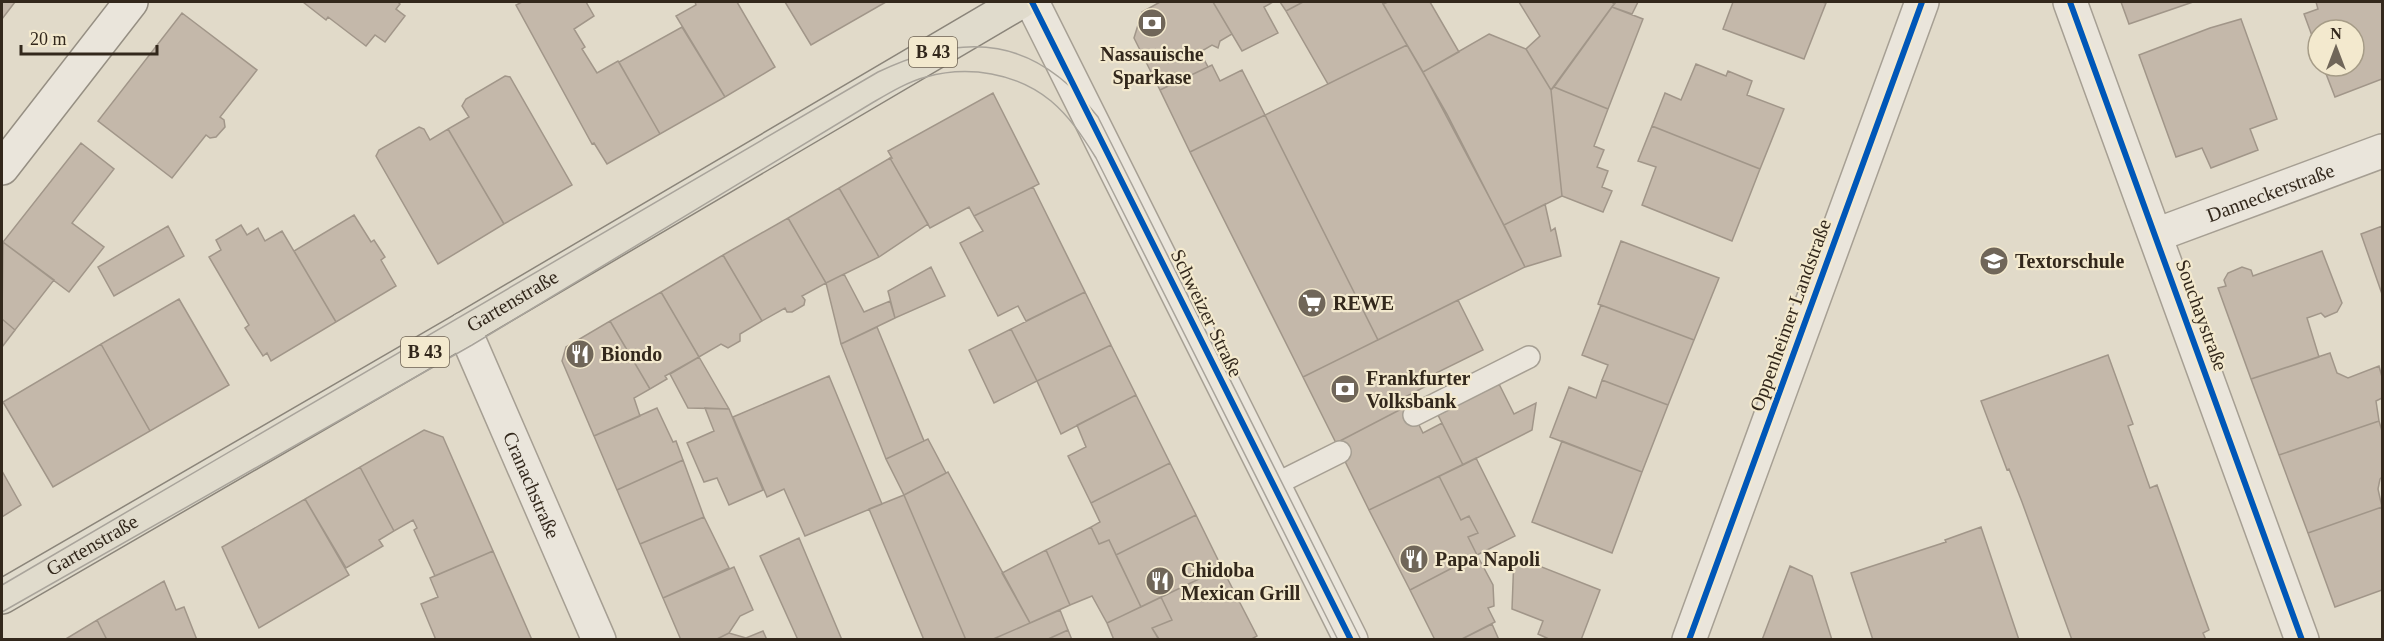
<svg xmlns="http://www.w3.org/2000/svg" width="2384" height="641" font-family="Georgia,serif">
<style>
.building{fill:#c4b8aa;stroke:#a19689;stroke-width:1.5}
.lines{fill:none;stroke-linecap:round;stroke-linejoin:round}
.service-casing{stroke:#a69f93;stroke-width:24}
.minor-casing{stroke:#a69f93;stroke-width:36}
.tertiary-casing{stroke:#a69f93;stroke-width:36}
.secondary-casing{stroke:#968f83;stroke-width:36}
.primary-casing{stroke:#8b857a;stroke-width:36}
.service{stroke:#eae5db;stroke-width:21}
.minor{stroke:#eae5db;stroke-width:33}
.tertiary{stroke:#eae5db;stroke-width:33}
.secondary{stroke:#eae5db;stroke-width:33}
.primary{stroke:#e0dbcc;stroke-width:33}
.tram{stroke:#a9a49b;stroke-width:1.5}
.cycleway-casing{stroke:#f3e9ce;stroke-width:10}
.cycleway{stroke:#0057b8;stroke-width:6}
.labels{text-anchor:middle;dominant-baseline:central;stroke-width:4.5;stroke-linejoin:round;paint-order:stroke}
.shield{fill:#f3e9ce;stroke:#6d6251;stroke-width:1.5}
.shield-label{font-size:18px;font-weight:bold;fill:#33281c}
.poi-label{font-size:20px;font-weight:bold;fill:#33281c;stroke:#f3e9ce;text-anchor:start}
.street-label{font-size:20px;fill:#33281c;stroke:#f3e9ce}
</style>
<rect width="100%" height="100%" fill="#e1dac9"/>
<path class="building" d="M 2,2 L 15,2 L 2,19 Z
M 303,2 L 398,2 L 400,4 L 396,9 L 405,16 L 385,42 L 375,35 L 366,46 L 328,17 L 326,20 Z
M 522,2 L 586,2 L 594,16 L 574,29 L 585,47 L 582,49 L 597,73 L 618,61 L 660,134 L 607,164 L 594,143 L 592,144 L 516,5 Z
M 695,2 L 737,2 L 775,67 L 725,97 L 676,16 L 696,5 Z
M 785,2 L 886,2 L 811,45 Z
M 1160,2 L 1213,2 L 1232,34 L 1220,41 L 1218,48 L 1212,45 L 1200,52 L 1208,67 L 1160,90 L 1134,38 L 1142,12 Z
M 1213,2 L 1273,2 L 1264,7 L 1278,33 L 1242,51 Z
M 1280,2 L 1303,2 L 1286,11 Z
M 1303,2 L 1382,2 L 1407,45 L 1328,84 L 1286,11 Z
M 1388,2 L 1430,2 L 1459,52 L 1423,72 L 1383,4 Z
M 1519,2 L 1612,2 L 1614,4 L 1551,90 L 1526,49 L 1540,36 Z
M 1616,2 L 1638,2 L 1632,14 L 1612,7 Z
M 1733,2 L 1822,2 L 1826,3 L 1804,59 L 1723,29 Z
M 2121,2 L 2193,2 L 2129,24 Z
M 2316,2 L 2382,2 L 2382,79 L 2335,97 L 2323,66 L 2354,66 L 2354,30 L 2318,30 L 2318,52 L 2304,14 L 2318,9 Z
M 1612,7 L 1643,19 L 1608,109 L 1554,87 Z
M 182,13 L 257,70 L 220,117 L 224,120 L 225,127 L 216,137 L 210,138 L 206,135 L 172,178 L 98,121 Z
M 2241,19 L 2277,119 L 2250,129 L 2258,150 L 2211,168 L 2202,148 L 2176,157 L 2139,55 L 2210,28 Z
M 682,27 L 725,97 L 660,134 L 619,62 Z
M 1489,34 L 1526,49 L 1551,90 L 1562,196 L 1504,225 L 1423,72 Z
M 1407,45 L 1447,114 L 1525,267 L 1378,340 L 1265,115 Z
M 1696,64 L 1726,76 L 1728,71 L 1752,81 L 1747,95 L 1784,109 L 1760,169 L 1652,126 L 1665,93 L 1681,100 Z
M 1212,65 L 1220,81 L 1242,70 L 1265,115 L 1190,152 L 1160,90 Z
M 505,76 L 510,77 L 572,185 L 504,224 L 448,129 L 469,117 L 462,106 L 466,99 Z
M 1554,87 L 1608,109 L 1594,146 L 1604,150 L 1597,167 L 1608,171 L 1602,187 L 1612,191 L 1603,212 L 1562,196 L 1551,90 Z
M 993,93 L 1039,184 L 974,216 L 969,207 L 930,228 L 890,158 L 892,158 L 888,151 Z
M 1265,115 L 1378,340 L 1303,377 L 1190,152 Z
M 1652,126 L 1760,169 L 1732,241 L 1642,205 L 1656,167 L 1638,161 Z
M 419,127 L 424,129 L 430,140 L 448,129 L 504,224 L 438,264 L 376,156 L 379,150 Z
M 81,143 L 114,169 L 72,223 L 104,247 L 69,292 L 3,242 Z
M 890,158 L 928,224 L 879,257 L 839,188 Z
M 1033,187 L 1085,292 L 1026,321 L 1018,306 L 998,316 L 960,243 L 983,231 L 974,216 Z
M 839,188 L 879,257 L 826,283 L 788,218 Z
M 1545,204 L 1551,231 L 1555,228 L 1561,256 L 1525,267 L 1504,225 Z
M 354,215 L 371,242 L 374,240 L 385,257 L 381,260 L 396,286 L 336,322 L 294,251 Z
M 788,218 L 826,283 L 802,296 L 805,300 L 804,305 L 792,312 L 787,312 L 785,308 L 762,321 L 723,255 Z
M 241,225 L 247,235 L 258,228 L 265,241 L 282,231 L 336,322 L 271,361 L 267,353 L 263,356 L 245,328 L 249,325 L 209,257 L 221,250 L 216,240 Z
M 168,226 L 184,256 L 114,296 L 98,267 Z
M 2382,226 L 2382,294 L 2361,234 Z
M 1621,241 L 1719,278 L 1694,340 L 1598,304 Z
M 3,242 L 54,280 L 15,330 L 2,319 Z
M 2322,251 L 2342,303 L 2337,312 L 2325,317 L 2321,313 L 2307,318 L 2319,357 L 2251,379 L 2218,288 L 2226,286 L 2224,280 L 2228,273 L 2242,267 L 2251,270 L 2253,276 Z
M 723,255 L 762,321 L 740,334 L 740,341 L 728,348 L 721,344 L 699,357 L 661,292 Z
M 931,267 L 945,296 L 895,318 L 888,291 Z
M 844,274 L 864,312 L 890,301 L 895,318 L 841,344 L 826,283 Z
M 661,292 L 699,357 L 665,376 L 667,379 L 650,389 L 610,321 Z
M 1085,292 L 1111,345 L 1037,381 L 1011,329 Z
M 179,299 L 229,385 L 150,431 L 101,344 Z
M 1458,300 L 1483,350 L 1430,376 L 1434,382 L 1405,397 L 1409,405 L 1336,443 L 1303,377 Z
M 1601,305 L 1694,340 L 1668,405 L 1602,380 L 1608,365 L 1582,355 Z
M 2,319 L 15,330 L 2,347 Z
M 610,321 L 650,389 L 634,398 L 640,416 L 594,436 L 562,361 L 566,347 Z
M 877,327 L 924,441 L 886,459 L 841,344 Z
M 1011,329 L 1037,381 L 994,403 L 969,350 Z
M 101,344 L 150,431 L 53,487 L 3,402 Z
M 1111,345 L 1136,395 L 1061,434 L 1037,381 Z
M 2330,353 L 2337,373 L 2348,378 L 2379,366 L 2382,377 L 2382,398 L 2376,401 L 2379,421 L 2279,455 L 2251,379 Z
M 2108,355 L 2133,424 L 2128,426 L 2150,488 L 2157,485 L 2209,630 L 2203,633 L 2206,640 L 2072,640 L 2022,502 L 2009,469 L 2007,470 L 1981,401 Z
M 699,357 L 729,409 L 688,408 L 670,374 Z
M 829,376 L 882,504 L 805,536 L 784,489 L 767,497 L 733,417 Z
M 1602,380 L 1668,405 L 1642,472 L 1550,437 L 1569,387 L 1596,398 Z
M 1499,384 L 1514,414 L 1536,403 L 1532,430 L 1463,465 L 1438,415 Z
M 1136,395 L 1170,463 L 1091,503 L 1068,456 L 1086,447 L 1077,425 Z
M 1409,405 L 1423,433 L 1442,423 L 1463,465 L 1369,510 L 1336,443 Z
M 657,408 L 673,442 L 676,441 L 683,460 L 617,490 L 594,436 Z
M 705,408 L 729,409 L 763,490 L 729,505 L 717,478 L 704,482 L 687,443 L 714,431 Z
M 2379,421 L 2382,431 L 2382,477 L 2380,479 L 2378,489 L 2382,507 L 2308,533 L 2279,455 Z
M 424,430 L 443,437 L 493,551 L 435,576 L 414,530 L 417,528 L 413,520 L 394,531 L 360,467 Z
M 928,439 L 946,473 L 904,495 L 886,459 Z
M 1562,441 L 1642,472 L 1612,553 L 1532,522 Z
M 1476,458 L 1515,536 L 1477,555 L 1468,537 L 1478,533 L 1469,516 L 1461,520 L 1439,476 Z
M 683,460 L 704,517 L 640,544 L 617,490 Z
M 1170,463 L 1196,515 L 1116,555 L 1109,540 L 1099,544 L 1091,527 L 1100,522 L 1091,503 Z
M 360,467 L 394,531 L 379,540 L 383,546 L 346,568 L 305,499 Z
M 2,471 L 21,505 L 2,517 Z
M 948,472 L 1030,623 L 991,640 L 966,640 L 904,495 Z
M 1439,476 L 1461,520 L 1469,516 L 1478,533 L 1468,537 L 1477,555 L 1410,590 L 1369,510 Z
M 904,495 L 966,640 L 924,640 L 869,509 Z
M 305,499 L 349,575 L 259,628 L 222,547 Z
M 2382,507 L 2382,590 L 2335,607 L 2308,533 Z
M 1196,515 L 1222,568 L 1141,607 L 1116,555 Z
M 704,517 L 729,568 L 663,598 L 640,544 Z
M 1091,527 L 1099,544 L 1109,540 L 1141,607 L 1107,623 L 1092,596 L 1070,605 L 1046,550 Z
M 1981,527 L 2019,640 L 1873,640 L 1851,573 L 1946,542 L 1945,540 Z
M 799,538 L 842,640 L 798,640 L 760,556 Z
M 1046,550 L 1070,605 L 1030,623 L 1002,573 Z
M 493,551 L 532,640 L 436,640 L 421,604 L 438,597 L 430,578 Z
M 1477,555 L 1493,585 L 1494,606 L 1488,608 L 1495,622 L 1460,640 L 1435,640 L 1410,590 Z
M 1514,556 L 1600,590 L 1581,640 L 1551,640 L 1538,634 L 1543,621 L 1512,609 Z
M 1790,566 L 1812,576 L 1832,640 L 1762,640 Z
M 734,567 L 753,610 L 740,616 L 729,633 L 715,640 L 681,640 L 663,598 Z
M 1222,568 L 1257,636 L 1250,640 L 1159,640 L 1152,628 L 1172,620 L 1161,597 Z
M 164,581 L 176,610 L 184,607 L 197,640 L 107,640 L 97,620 Z
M 1161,597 L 1172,620 L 1152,628 L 1159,639 L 1114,640 L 1107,623 Z
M 1060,610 L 1068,630 L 1046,640 L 991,640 Z
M 97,620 L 107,640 L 64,640 Z
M 1492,624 L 1499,640 L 1460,640 Z
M 1068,630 L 1072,640 L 1046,640 Z
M 763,631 L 767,640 L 715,640 L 729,633 L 746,638 Z"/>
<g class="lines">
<g class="service-casing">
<path id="service" d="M 1414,415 L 1529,357
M 1274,485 L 1340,452"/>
</g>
<g class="minor-casing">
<g id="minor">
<path d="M 2070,2 L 2302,640"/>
<path id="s1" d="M 2156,235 L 2382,151"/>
<path id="s2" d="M 464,329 L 599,640"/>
<path d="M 1689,640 L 1922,2"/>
</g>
</g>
<g class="tertiary-casing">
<path id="tertiary" d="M 1032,2 L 1351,640"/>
</g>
<g class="secondary-casing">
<path id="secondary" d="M 2,168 L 131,2"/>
</g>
<g class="primary-casing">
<g id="primary">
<path id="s3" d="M 2,597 L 464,329 L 1020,2"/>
</g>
</g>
<use href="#service" class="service"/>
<use href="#minor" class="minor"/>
<use href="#tertiary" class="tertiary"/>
<use href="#secondary" class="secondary"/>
<use href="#primary" class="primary"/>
<path class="tram" d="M 2,585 L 878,72 C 966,30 1036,37 1098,117 L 1361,640
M 2,612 L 472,345 L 872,103 C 889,93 907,82 926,77 C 968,65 1017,73 1051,101 C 1070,117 1083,137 1096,158 L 1338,640"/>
<g class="cycleway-casing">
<path id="cycleway" d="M 1032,2 L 1351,640
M 2070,2 L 2302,640
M 1689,640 L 1922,2"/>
</g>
<use href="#cycleway" class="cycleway"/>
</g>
<defs>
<g id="bank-disc" transform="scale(1.5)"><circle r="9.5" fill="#706659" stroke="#f3e9ce"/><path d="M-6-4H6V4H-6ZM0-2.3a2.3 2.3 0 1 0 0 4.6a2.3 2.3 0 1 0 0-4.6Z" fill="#fff"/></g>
<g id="school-disc" transform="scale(1.5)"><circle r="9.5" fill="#706659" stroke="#f3e9ce"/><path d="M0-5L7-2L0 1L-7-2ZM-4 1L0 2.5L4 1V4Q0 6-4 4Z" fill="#fff"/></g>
<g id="supermarket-disc" transform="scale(1.5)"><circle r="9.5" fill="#706659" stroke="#f3e9ce"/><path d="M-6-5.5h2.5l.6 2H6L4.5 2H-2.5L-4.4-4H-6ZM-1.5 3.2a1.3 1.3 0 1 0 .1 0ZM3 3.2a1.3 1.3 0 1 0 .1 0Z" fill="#fff"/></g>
<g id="restaurant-disc" transform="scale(1.5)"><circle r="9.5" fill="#706659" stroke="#f3e9ce"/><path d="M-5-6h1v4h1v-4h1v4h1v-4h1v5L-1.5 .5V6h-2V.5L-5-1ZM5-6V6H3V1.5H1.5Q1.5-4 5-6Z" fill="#fff"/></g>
</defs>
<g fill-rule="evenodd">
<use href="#bank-disc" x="1152" y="23"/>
<use href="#school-disc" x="1994" y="261"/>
<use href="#supermarket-disc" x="1312" y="303"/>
<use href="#restaurant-disc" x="580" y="354"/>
<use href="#bank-disc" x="1345" y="389"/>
<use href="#restaurant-disc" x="1414" y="559"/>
<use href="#restaurant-disc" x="1160" y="581"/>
</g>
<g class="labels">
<g class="shield">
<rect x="909" y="37" width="48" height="30" rx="4.5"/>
<rect x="401" y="337" width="48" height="30" rx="4.5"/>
</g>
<g class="shield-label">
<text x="933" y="52">B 43</text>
<text x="425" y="352">B 43</text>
</g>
<g class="poi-label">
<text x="1152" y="54" text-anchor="middle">Nassauische<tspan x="1152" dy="23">Sparkase</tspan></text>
<text x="2015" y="261">Textorschule</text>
<text x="1333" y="303">REWE</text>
<text x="601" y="354">Biondo</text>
<text x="1366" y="378">Frankfurter<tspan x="1366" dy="23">Volksbank</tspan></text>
<text x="1435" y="559">Papa Napoli</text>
<text x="1181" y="570">Chidoba<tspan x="1181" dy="23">Mexican Grill</tspan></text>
</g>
<g class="street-label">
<text stroke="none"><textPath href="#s1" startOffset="122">Danneckerstraße</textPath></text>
<text stroke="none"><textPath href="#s3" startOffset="590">Gartenstraße</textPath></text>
<text transform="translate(1207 313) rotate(64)">Schweizer Straße</text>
<text transform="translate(1790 315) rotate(-70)">Oppenheimer Landstraße</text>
<text transform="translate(2202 315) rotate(70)">Souchaystraße</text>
<text stroke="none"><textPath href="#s2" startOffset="170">Cranachstraße</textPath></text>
<text stroke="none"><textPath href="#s3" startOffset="104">Gartenstraße</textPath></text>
</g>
</g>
<rect width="2384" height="641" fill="none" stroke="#33281c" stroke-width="6"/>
<g transform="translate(2336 48)"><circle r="28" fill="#f3e9ce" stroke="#a69c87" stroke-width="1.5"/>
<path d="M0-4.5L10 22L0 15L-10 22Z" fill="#706659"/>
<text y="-9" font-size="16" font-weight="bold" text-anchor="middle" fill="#33281c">N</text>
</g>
<path d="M21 45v9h136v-9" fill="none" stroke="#33281c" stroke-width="3"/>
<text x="30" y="45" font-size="18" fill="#33281c" stroke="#f3e9ce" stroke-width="4.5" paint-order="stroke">20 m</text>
</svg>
